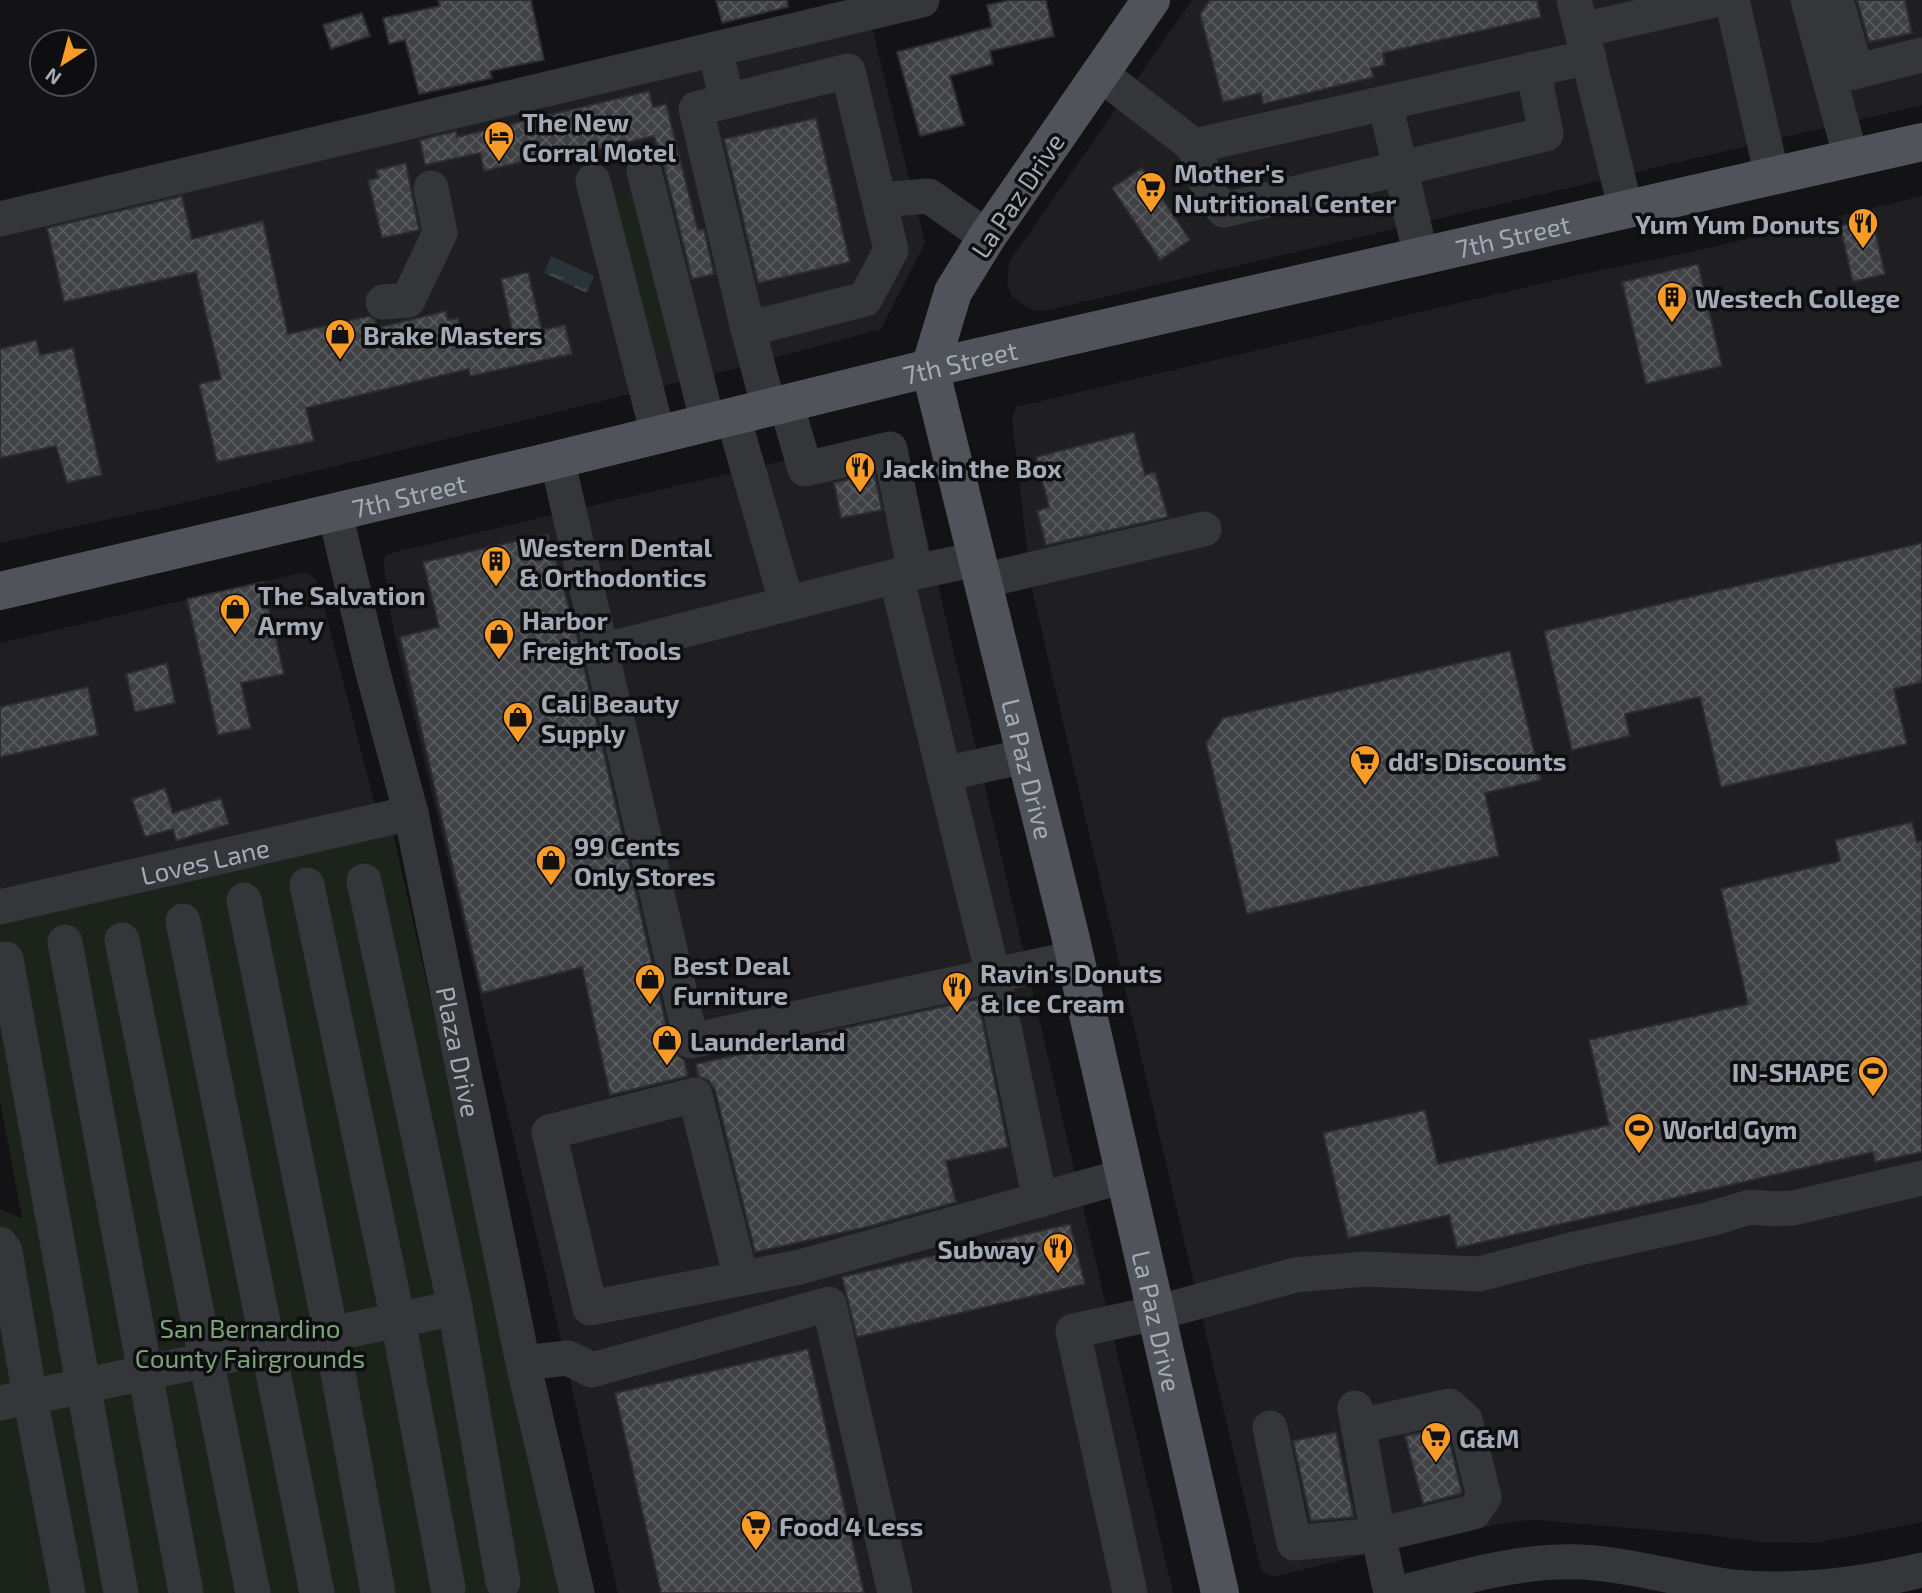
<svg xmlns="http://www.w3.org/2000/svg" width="1922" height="1593" font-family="'Exo 2',sans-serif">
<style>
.built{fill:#1f1f22}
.green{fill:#1b231b}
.water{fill:url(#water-ripples)}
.building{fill:url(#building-cross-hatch);stroke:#2d2d31;stroke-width:2}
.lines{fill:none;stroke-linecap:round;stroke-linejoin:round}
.minor{stroke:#34363a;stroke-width:35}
.major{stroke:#505359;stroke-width:38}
.labels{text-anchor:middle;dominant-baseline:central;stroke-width:7;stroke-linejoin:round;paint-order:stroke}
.poi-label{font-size:26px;font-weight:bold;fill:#a4abb6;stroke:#0e0e10;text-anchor:start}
.street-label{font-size:26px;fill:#a4abb6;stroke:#0e0e10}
.park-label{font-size:26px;fill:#7ca27a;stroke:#0e0e10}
</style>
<defs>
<pattern id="water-ripples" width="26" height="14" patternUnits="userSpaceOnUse" patternTransform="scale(1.75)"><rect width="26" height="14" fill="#293439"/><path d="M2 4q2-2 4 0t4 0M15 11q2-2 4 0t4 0" fill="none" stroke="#454f53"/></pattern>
<pattern id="building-cross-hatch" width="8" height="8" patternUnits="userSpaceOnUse" patternTransform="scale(1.75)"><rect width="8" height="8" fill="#3f4145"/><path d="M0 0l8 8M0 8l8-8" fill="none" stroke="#585a5e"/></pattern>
</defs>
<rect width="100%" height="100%" fill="#131315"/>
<path class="built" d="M 1192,0 L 1922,0 L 1922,105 L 1053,309 L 1037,311 L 1026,307 L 1011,295 L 1007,283 L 1009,262 Z
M 872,28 L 925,243 L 881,329 L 737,368 L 385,454 L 187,502 L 0,543 L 0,233 Z
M 1922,196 L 1922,1522 L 1815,1543 L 1758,1542 L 1703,1534 L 1535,1520 L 1518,1521 L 1452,1533 L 1273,1577 L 1261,1570 L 1031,585 L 1012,419 L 1016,407 L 1578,275 L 1705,249 Z
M 888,436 L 904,439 L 1173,1593 L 618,1593 L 560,1335 L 393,628 L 383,560 L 387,554 Z
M 305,572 L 317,580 L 376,809 L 0,896 L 0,643 Z"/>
<path class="green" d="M 626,197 L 634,199 L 675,347 L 651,354 L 614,207 Z
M 393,832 L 563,1593 L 0,1593 L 0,1209 L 22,1218 L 0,1100 L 0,922 Z"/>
<path class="water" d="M 551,256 L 594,276 L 587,293 L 544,273 Z"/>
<path class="building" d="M 438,0 L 531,0 L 544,60 L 490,71 L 492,78 L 419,94 L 405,40 L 389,44 L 383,18 L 440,6 Z
M 716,0 L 787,0 L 788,7 L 722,23 Z
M 1010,0 L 1046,0 L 1054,36 L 990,51 L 993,64 L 950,76 L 964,125 L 920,136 L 897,52 L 992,27 L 987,5 Z
M 1210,0 L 1537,0 L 1541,17 L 1383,53 L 1385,65 L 1371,68 L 1374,77 L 1263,104 L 1261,93 L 1223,102 L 1200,14 Z
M 1857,0 L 1905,0 L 1912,33 L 1869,42 Z
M 362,13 L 370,36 L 331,49 L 323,25 Z
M 649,91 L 653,107 L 666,104 L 698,230 L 704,229 L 714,274 L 692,279 L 664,166 L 654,136 L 576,155 L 574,149 L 484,171 L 480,153 L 425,165 L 420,140 L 456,131 L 457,137 Z
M 816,118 L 850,262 L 758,283 L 724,139 Z
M 406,163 L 419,230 L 382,238 L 368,180 L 378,178 L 376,170 Z
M 1142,168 L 1190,240 L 1160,260 L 1112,188 Z
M 182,196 L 192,239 L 263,221 L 288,334 L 369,316 L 375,320 L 377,328 L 446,311 L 448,320 L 458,318 L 465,345 L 513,334 L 501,279 L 528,272 L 542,330 L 565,325 L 572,354 L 470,376 L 469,369 L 306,408 L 314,441 L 217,462 L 199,384 L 221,379 L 196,272 L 64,302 L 47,228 Z
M 1872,218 L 1885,274 L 1853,282 L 1840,226 Z
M 1698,264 L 1722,366 L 1646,384 L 1622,282 Z
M 36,340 L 40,355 L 73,348 L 102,475 L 67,483 L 56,446 L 0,458 L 0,349 Z
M 1134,432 L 1145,475 L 1155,472 L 1168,517 L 1046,545 L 1037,511 L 1049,507 L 1036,457 Z
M 874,473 L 882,510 L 841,518 L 834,483 Z
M 548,534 L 571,615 L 572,615 L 671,1046 L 676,1054 L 684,1060 L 688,1076 L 610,1095 L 582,967 L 482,993 L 400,637 L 439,627 L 423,562 Z
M 1922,543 L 1922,682 L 1894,689 L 1907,744 L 1721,787 L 1700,697 L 1625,714 L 1630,736 L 1572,750 L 1544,631 Z
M 263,582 L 284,674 L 241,683 L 251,728 L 218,735 L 187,599 Z
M 1510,651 L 1541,780 L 1485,793 L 1499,856 L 1247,914 L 1206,743 L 1223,718 Z
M 167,663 L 175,703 L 135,712 L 126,674 Z
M 88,687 L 98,735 L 0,757 L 0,707 Z
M 165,788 L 173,813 L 221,798 L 229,824 L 176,841 L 173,829 L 145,837 L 132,799 Z
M 1912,822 L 1917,842 L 1922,841 L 1922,1152 L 1875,1162 L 1873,1152 L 1457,1248 L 1449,1215 L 1348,1238 L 1323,1133 L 1425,1110 L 1438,1164 L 1609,1125 L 1589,1040 L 1748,1004 L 1721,889 L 1840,861 L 1835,840 Z
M 978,999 L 1008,1147 L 946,1161 L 956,1202 L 867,1227 L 755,1252 L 715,1090 L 709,1081 L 698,1076 L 696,1064 L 806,1040 L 805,1037 Z
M 1070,1224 L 1085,1284 L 857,1337 L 842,1277 Z
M 808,1349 L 864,1593 L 661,1593 L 615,1393 Z
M 1443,1428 L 1447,1431 L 1462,1493 L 1423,1504 L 1405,1436 Z
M 1336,1432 L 1354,1517 L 1311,1521 L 1293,1441 Z"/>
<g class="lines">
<g class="minor">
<path d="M 1574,0 L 1626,210"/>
<path d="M 1732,0 L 1772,176"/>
<path d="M 1808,0 L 1851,158"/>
<path d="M 1836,0 L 1856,71"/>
<path d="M 1582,30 L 1715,0"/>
<path d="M 715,49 L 727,101 L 696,109 L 748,329 L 769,408"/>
<path d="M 1099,73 L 1194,146 L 1589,57"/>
<path d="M 1830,78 L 1922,55"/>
<path d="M 727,101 L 848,71 L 891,250 L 865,299 L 748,329"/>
<path d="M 1385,103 L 1421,256"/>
<path d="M 1194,146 L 1211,196 L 1224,210 L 1546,134 L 1533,69"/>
<path d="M 644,171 L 708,423"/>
<path d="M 593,181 L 658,435"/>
<path d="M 879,200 L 929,196 L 987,237"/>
<path d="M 0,219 L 922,0"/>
<path d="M 383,302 L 408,300 L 440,233 L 431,188"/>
<path d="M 786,403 L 805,469 L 890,449 L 915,572"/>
<path d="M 733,417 L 787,604"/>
<path d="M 557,459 L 691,1041 L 1074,958"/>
<path id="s1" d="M 335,513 L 372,669 L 411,813 L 523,1363 L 577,1593"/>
<path d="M 896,576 L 993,975 L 1040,1200"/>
<path d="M 982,581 L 1204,529"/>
<path d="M 602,651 L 896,576 L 977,559"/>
<path d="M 944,774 L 1025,756"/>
<path d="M 364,881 L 455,1308"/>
<path d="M 307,885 L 398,1320 L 448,1588"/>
<path d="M 244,900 L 331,1334 L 378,1593"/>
<path id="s2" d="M 0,907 L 411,813"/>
<path d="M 183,921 L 317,1593"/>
<path d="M 122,940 L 253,1593"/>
<path d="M 65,942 L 186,1593"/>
<path d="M 6,959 L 121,1593"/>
<path d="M 0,1244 L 5,1251 L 30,1397 L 455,1308 L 503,1582"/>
<path d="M 741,1278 L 695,1095 L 549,1132 L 590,1308 L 800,1267 L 1124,1176"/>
<path d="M 523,1363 L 568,1358 L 592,1370 L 829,1304 L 895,1593"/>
<path d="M 0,1403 L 30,1397 L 68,1593"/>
<path d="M 1355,1408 L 1378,1535 L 1391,1593"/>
<path d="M 1270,1428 L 1294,1543 L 1378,1535 L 1474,1512 L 1484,1497 L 1465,1420 L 1449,1406 L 1358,1426"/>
<path d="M 1130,1593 L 1073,1331 L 1156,1313 L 1295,1275 L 1366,1269 L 1479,1274 L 1575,1249 L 1710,1219 L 1750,1207 L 1775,1209 L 1793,1208 L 1922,1178"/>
<path d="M 1399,1593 C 1458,1579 1520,1559 1581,1562 C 1633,1565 1682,1580 1733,1587 C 1797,1593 1860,1585 1922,1570"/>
</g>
<g class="major">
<path id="s3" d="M 1151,0 L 987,237 L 953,292 L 930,368 L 1070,935 L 1220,1593"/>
<path id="s4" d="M 0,591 L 539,464 L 930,368 L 1922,142"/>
</g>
</g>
<defs>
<g id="hotel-pin" transform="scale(1.575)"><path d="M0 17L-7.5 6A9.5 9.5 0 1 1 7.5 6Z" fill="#f99b27" stroke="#0e0e10"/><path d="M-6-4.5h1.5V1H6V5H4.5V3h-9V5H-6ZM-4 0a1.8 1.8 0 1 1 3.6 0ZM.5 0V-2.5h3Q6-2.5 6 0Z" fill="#111"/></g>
<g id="supermarket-pin" transform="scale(1.575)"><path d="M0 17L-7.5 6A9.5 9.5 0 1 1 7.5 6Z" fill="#f99b27" stroke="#0e0e10"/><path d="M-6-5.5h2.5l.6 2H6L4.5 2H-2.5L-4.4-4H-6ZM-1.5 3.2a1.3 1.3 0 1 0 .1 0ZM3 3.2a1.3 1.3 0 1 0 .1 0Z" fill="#111"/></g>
<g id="restaurant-pin" transform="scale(1.575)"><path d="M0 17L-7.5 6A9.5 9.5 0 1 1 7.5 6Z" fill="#f99b27" stroke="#0e0e10"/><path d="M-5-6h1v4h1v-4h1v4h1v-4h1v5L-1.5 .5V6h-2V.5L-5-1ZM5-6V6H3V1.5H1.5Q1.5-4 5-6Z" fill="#111"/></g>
<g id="building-pin" transform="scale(1.575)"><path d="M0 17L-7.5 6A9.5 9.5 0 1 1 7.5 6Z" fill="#f99b27" stroke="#0e0e10"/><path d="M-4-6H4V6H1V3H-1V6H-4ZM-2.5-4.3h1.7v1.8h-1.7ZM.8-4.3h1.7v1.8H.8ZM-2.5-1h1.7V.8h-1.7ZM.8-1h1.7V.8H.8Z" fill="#111"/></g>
<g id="shop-pin" transform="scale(1.575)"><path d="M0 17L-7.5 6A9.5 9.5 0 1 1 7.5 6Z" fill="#f99b27" stroke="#0e0e10"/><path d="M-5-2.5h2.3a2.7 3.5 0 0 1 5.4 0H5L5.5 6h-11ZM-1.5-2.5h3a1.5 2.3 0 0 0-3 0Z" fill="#111"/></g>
<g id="stadium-pin" transform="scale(1.575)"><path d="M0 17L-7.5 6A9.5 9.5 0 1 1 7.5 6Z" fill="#f99b27" stroke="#0e0e10"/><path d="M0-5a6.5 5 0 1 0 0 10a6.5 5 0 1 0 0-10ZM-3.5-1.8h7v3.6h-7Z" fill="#111"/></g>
</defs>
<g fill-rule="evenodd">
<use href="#hotel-pin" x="499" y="136"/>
<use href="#supermarket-pin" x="1151" y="187"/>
<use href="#restaurant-pin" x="1863" y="223"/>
<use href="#building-pin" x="1672" y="297"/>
<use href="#shop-pin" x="340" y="334"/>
<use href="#restaurant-pin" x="860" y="467"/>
<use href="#building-pin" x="496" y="561"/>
<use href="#shop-pin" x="235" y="609"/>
<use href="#shop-pin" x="499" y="634"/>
<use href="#shop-pin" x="518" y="717"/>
<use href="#supermarket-pin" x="1365" y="760"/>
<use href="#shop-pin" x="551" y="860"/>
<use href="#shop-pin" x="650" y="979"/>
<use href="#restaurant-pin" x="957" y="987"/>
<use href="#shop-pin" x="667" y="1040"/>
<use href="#stadium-pin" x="1873" y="1071"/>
<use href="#stadium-pin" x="1639" y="1128"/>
<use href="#restaurant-pin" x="1058" y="1248"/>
<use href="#supermarket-pin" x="1436" y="1437"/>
<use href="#supermarket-pin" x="756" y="1525"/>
</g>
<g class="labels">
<g class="poi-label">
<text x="522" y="121">The New<tspan x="522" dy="30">Corral Motel</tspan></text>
<text x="1174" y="172">Mother's<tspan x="1174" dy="30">Nutritional Center</tspan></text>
<text x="1840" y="223" text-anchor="end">Yum Yum Donuts</text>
<text x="1695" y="297">Westech College</text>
<text x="363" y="334">Brake Masters</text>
<text x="883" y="467">Jack in the Box</text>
<text x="519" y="546">Western Dental<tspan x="519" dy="30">&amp; Orthodontics</tspan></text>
<text x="258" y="594">The Salvation<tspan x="258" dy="30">Army</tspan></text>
<text x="522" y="619">Harbor<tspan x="522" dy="30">Freight Tools</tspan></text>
<text x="541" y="702">Cali Beauty<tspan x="541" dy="30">Supply</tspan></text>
<text x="1388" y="760">dd's Discounts</text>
<text x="574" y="845">99 Cents<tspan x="574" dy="30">Only Stores</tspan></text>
<text x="673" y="964">Best Deal<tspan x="673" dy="30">Furniture</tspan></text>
<text x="980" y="972">Ravin's Donuts<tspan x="980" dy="30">&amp; Ice Cream</tspan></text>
<text x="690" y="1040">Launderland</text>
<text x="1850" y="1071" text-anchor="end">IN-SHAPE</text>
<text x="1662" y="1128">World Gym</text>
<text x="1035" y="1248" text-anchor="end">Subway</text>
<text x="1459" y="1437">G&amp;M</text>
<text x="779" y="1525">Food 4 Less</text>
</g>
<g class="street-label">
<text transform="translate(1017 195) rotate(-56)">La Paz Drive</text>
<text stroke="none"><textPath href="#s4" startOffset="1554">7th Street</textPath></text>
<text stroke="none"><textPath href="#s4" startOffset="987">7th Street</textPath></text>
<text stroke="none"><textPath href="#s4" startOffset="420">7th Street</textPath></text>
<text stroke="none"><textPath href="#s3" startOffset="845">La Paz Drive</textPath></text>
<text stroke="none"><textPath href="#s2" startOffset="210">Loves Lane</textPath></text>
<text stroke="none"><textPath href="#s1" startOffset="553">Plaza Drive</textPath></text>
<text stroke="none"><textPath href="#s3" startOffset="1412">La Paz Drive</textPath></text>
</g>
<g class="park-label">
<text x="250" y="1327">San Bernardino<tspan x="250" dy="30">County Fairgrounds</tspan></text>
</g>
</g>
<g transform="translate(63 63) rotate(216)"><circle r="33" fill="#0e0e10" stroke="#4a4d52" stroke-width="2"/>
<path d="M0-5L12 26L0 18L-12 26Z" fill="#f99b27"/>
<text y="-10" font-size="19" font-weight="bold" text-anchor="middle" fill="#a4abb6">N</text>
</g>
</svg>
